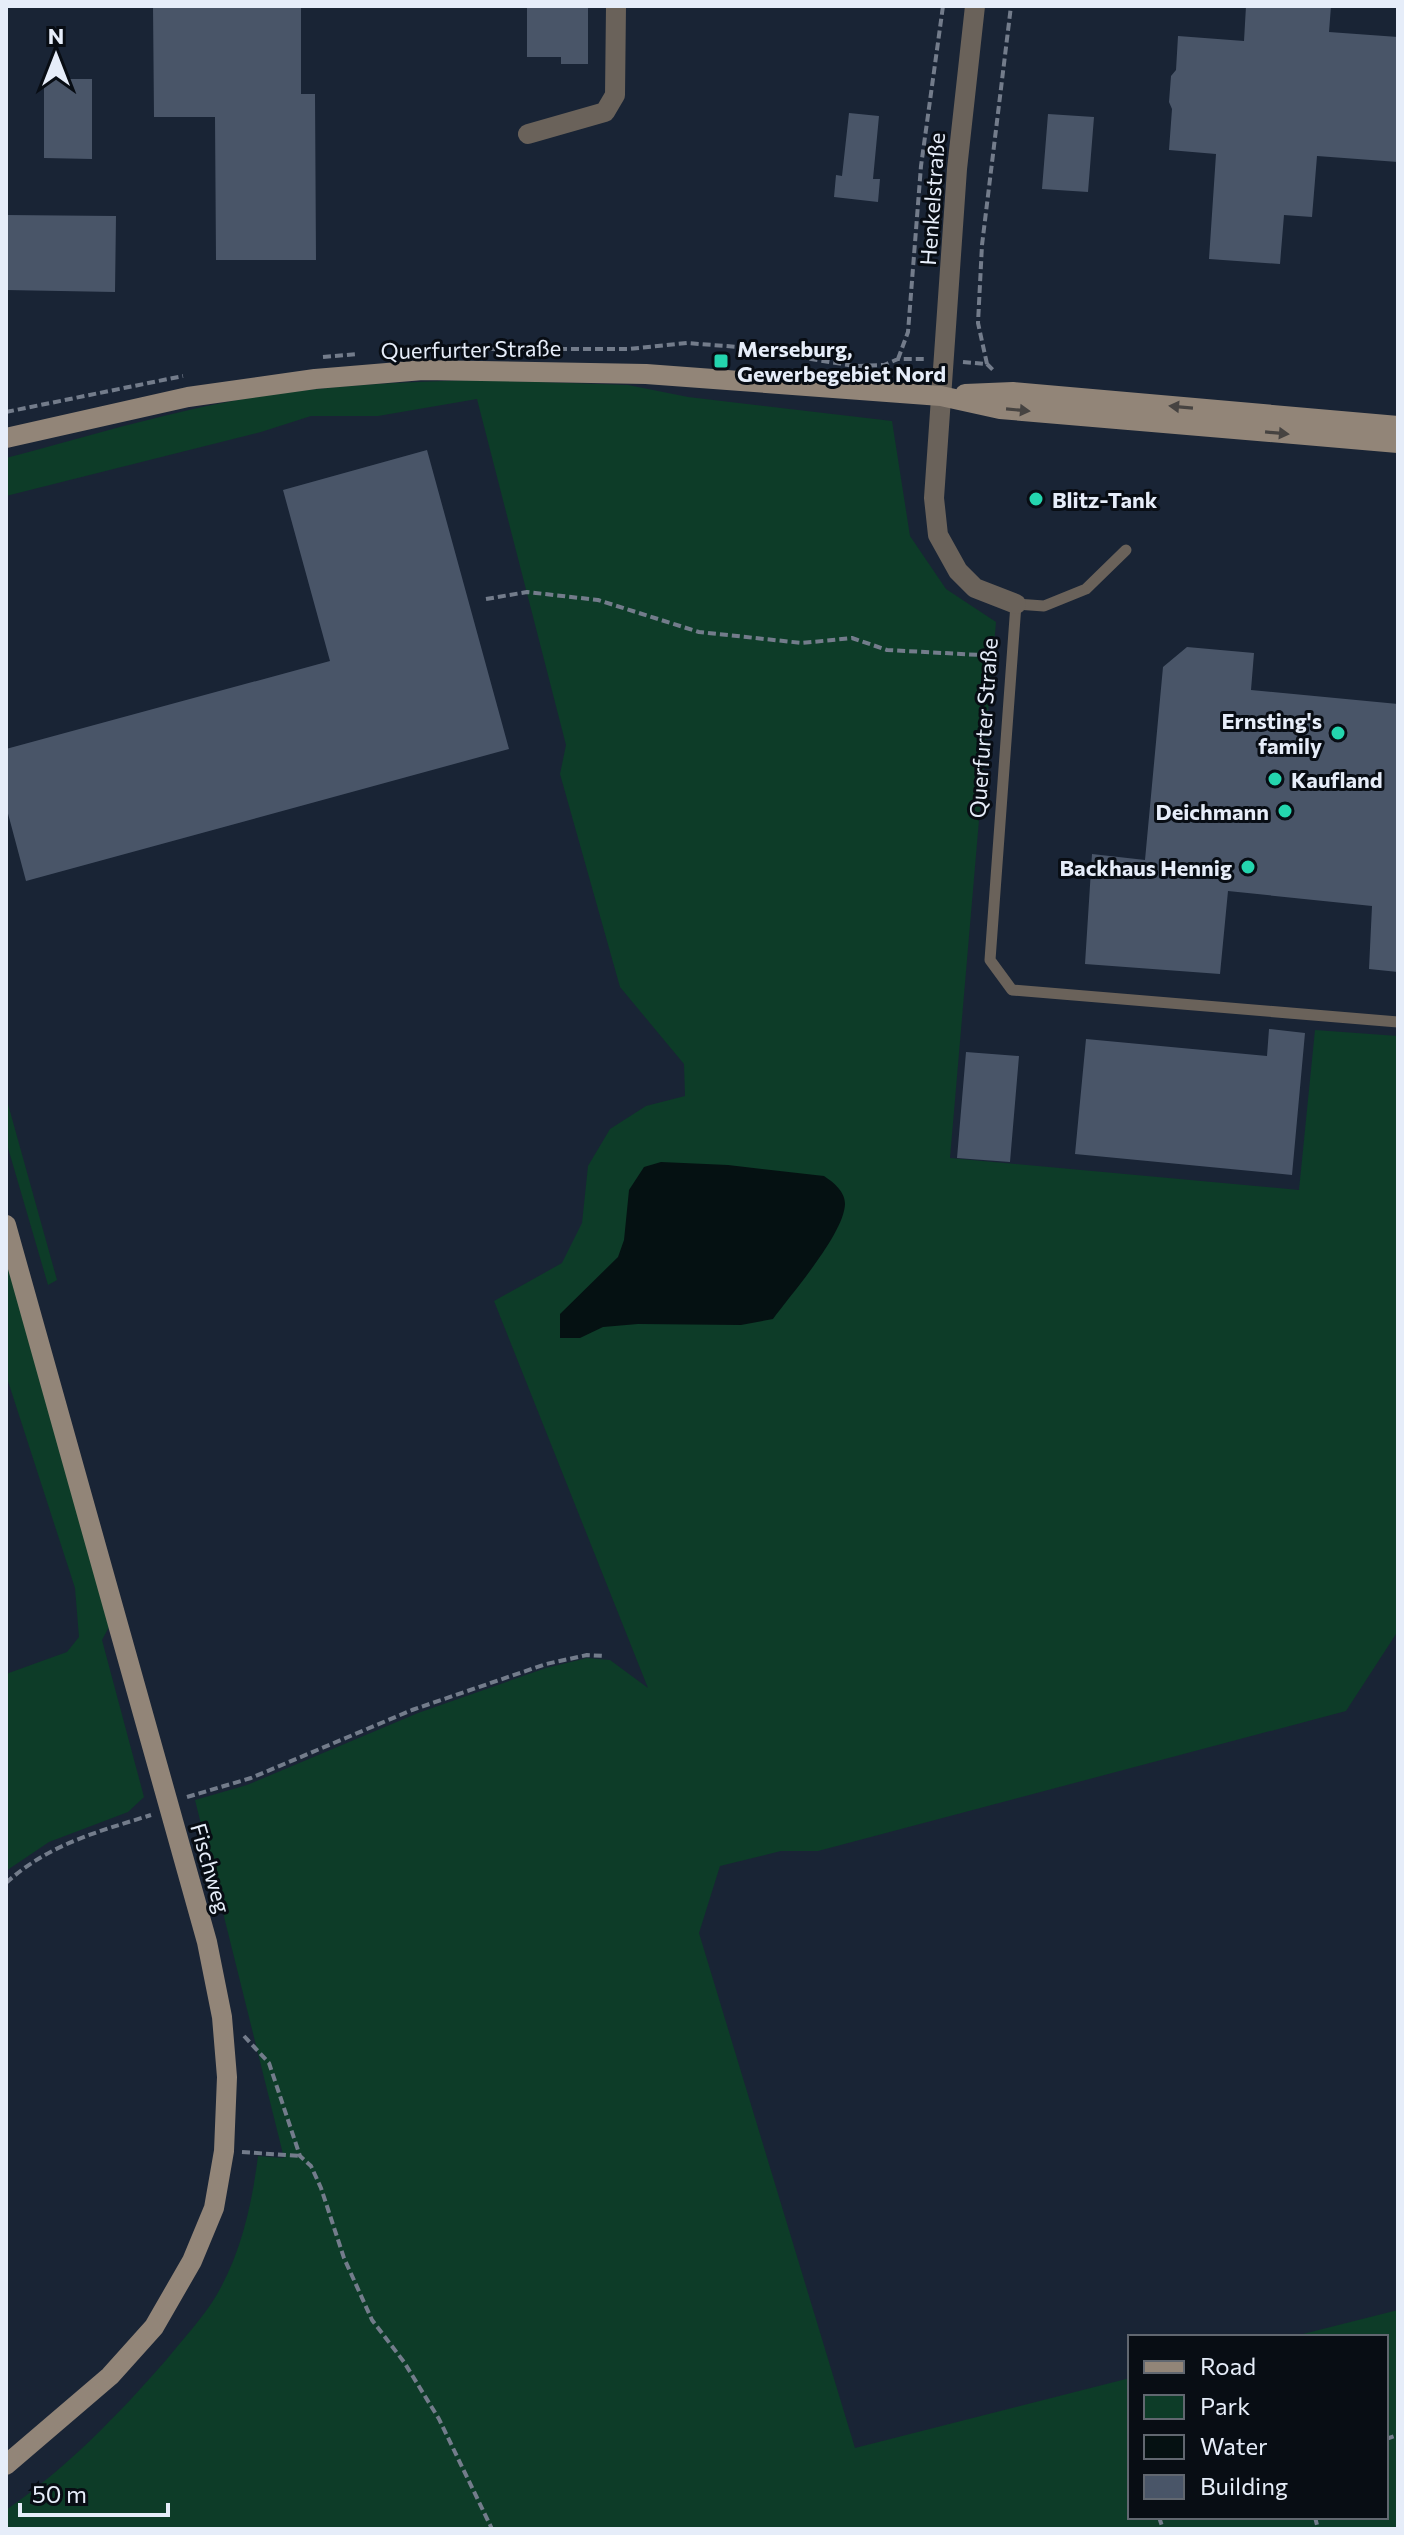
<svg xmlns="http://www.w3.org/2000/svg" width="1404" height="2535" font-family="Commissioner,sans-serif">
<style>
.green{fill:#0d3c28}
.water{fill:#051112}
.building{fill:#495568}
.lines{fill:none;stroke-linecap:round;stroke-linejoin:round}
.path{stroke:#737c8b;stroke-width:4;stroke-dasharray:8 4;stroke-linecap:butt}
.lane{stroke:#6a625a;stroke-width:11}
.street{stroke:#6a625a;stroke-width:20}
.secondary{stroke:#928578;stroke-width:20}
.oneway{fill:#464341}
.poi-dot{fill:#24d5ae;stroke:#080d14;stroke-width:3}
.labels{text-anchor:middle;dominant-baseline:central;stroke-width:6;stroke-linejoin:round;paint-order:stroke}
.street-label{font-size:22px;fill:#e6edf9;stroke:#080d14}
.poi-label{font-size:22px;font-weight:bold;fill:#e6edf9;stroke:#080d14;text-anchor:start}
</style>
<rect width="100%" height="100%" fill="#192435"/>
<path class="green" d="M 479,380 L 628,385 L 688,397 L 892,421 L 910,536 L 946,589 L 996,622 L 950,1158 L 1299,1190 L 1315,1030 L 1398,1036 L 1398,1631 L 1346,1711 L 818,1851 L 781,1851 L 720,1866 L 699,1933 L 855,2448 L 1130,2378 L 1130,2517 L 1386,2517 L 1386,2337 L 1291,2337 L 1398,2310 L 1398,2529 L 6,2529 L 6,2510 C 67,2468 119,2414 167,2359 C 183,2339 203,2318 216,2296 C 241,2254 252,2204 258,2156 L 284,2158 L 195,1800 L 247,1785 L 418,1713 L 546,1668 L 587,1658 L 610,1660 L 648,1688 L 494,1301 L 562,1263 L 582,1223 L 588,1166 L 610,1129 L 646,1106 L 685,1096 L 684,1064 L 620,987 L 560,774 L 566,745 L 477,399 L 378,416 L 311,416 L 261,432 L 6,496 L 6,458 C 67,442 127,424 189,410 C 283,388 382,382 479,380 Z
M 6,1097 L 57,1280 L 48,1285 L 6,1141 Z
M 6,1255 L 109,1627 L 102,1640 L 144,1797 L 128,1812 L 49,1842 L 6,1871 L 6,1674 L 67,1652 L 79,1637 L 75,1588 L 6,1375 Z"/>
<path class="water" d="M 661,1162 L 728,1165 L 824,1176 C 833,1182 845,1191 845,1204 C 844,1234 792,1293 773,1319 L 741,1325 L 638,1324 L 603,1327 L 580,1338 L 560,1338 L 560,1314 L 618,1257 L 624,1240 L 629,1190 L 644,1167 Z"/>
<path class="building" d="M 153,6 L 301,6 L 301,94 L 315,94 L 316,260 L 216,260 L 215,117 L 154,117 Z
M 527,6 L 588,6 L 588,64 L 561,64 L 561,57 L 527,57 Z
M 1246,6 L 1331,6 L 1329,32 L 1398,37 L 1398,162 L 1317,156 L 1312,217 L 1284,215 L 1280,264 L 1209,259 L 1216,154 L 1169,150 L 1172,109 L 1169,102 L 1171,76 L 1176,70 L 1178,36 L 1244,41 Z
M 44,79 L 92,79 L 92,159 L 44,158 Z
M 849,113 L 879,116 L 873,179 L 880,179 L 878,202 L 834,197 L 836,175 L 842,176 Z
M 1048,114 L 1094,117 L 1088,192 L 1042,189 Z
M 6,215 L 116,216 L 115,292 L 6,290 Z
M 427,450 L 509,749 L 26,881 L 6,806 L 6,749 L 330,661 L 283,490 Z
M 1187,647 L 1254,653 L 1251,690 L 1398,704 L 1398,972 L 1369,969 L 1372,906 L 1228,891 L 1220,974 L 1085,964 L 1092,854 L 1145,860 L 1163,667 Z
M 1269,1029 L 1305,1033 L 1292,1175 L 1075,1154 L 1086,1039 L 1267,1056 Z
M 966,1052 L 1019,1056 L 1010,1162 L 957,1158 Z"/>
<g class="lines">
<path class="path" d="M 439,349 L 629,349 L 687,343 L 738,347 L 854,366 L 884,365 L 898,359 L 927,359
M 323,357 L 358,354
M 898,359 L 908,332 L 921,166 L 943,6
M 963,362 L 987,364 L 995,372
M 987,364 L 978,323 L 982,245 L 1011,6
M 6,412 L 183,376
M 486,599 L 527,592 L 598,600 L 699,632 L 802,643 L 852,638 L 887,650 L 999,656
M 187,1797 L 251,1778 L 412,1710 L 546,1664 L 587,1655 L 605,1656
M 6,1883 C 49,1844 97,1832 151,1815
M 244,2036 L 269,2063 L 300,2156 L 311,2166 L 321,2188 L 344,2258 L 372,2320 L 404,2362 L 439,2419 L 492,2529
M 242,2152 L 300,2156
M 1386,2439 L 1398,2435
M 1159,2517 L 1163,2529
M 1315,2517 L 1318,2529"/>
<path class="lane" d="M 1126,550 L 1086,589 L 1044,606 L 1016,604 L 990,960 L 1012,990 L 1398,1022"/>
<path class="street" d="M 975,6 L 957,169 L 934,498 L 938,535 L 958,571 L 975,588 L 1016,604
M 528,134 L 605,112 L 615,95 L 616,6"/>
<path class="secondary" d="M 965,394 L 1013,392 L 1398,426
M 6,438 L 188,397 L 315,379 L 423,370 L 646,374 L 941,396 L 1000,409 L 1398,443
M 6,1225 L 207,1942 L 222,2017 L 227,2077 L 224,2151 L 214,2208 L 192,2261 L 154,2327 L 110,2376 L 6,2465"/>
</g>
<defs><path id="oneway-solid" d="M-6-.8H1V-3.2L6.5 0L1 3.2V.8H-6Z" transform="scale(2)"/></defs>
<g class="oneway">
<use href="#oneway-solid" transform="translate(1181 407) rotate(-175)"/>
<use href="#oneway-solid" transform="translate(1018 410) rotate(5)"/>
<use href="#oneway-solid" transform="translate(1277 433) rotate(5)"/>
</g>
<g class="poi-dot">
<rect x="713" y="353" width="16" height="16" rx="4"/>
<circle cx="1036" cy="499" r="8"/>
<circle cx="1338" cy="733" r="8"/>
<circle cx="1275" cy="779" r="8"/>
<circle cx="1285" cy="811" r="8"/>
<circle cx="1248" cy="867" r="8"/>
</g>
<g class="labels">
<g class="street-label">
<text transform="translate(932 199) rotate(-86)">Henkelstraße</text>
<text transform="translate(471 349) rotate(-1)">Querfurter Straße</text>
<text transform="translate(983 728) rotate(-86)">Querfurter Straße</text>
<text transform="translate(211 1868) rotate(74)">Fischweg</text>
</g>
<g class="poi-label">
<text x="737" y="348">Merseburg,<tspan x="737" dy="25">Gewerbegebiet Nord</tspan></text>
<text x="1052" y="499">Blitz-Tank</text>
<text x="1322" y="720" text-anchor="end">Ernsting's<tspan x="1322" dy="25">family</tspan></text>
<text x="1291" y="779">Kaufland</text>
<text x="1269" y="811" text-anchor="end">Deichmann</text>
<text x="1232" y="867" text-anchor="end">Backhaus Hennig</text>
</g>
</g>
<rect width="1404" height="2535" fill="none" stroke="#e6edf9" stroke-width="16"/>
<rect x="1128" y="2335" width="260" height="184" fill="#080d14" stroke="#616770" stroke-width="2"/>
<rect x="1144" y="2361" width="40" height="12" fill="#928578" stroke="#616770" stroke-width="2"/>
<text x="1200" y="2375" font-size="24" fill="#e6edf9">Road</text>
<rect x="1144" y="2395" width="40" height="24" fill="#0d3c28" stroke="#616770" stroke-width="2"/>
<text x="1200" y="2415" font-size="24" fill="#e6edf9">Park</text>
<rect x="1144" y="2435" width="40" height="24" fill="#051112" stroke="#616770" stroke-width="2"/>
<text x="1200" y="2455" font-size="24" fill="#e6edf9">Water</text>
<rect x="1144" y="2475" width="40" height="24" fill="#495568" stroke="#616770" stroke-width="2"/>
<text x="1200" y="2495" font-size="24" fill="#e6edf9">Building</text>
<g transform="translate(56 56)" stroke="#080d14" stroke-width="6" paint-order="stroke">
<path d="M0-6L14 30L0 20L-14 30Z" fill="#e6edf9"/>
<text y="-12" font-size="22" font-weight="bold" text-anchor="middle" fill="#e6edf9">N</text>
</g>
<path d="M20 2503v12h148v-12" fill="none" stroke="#e6edf9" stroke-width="4"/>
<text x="32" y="2503" font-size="24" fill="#e6edf9" stroke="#080d14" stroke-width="6" paint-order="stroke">50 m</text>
</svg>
